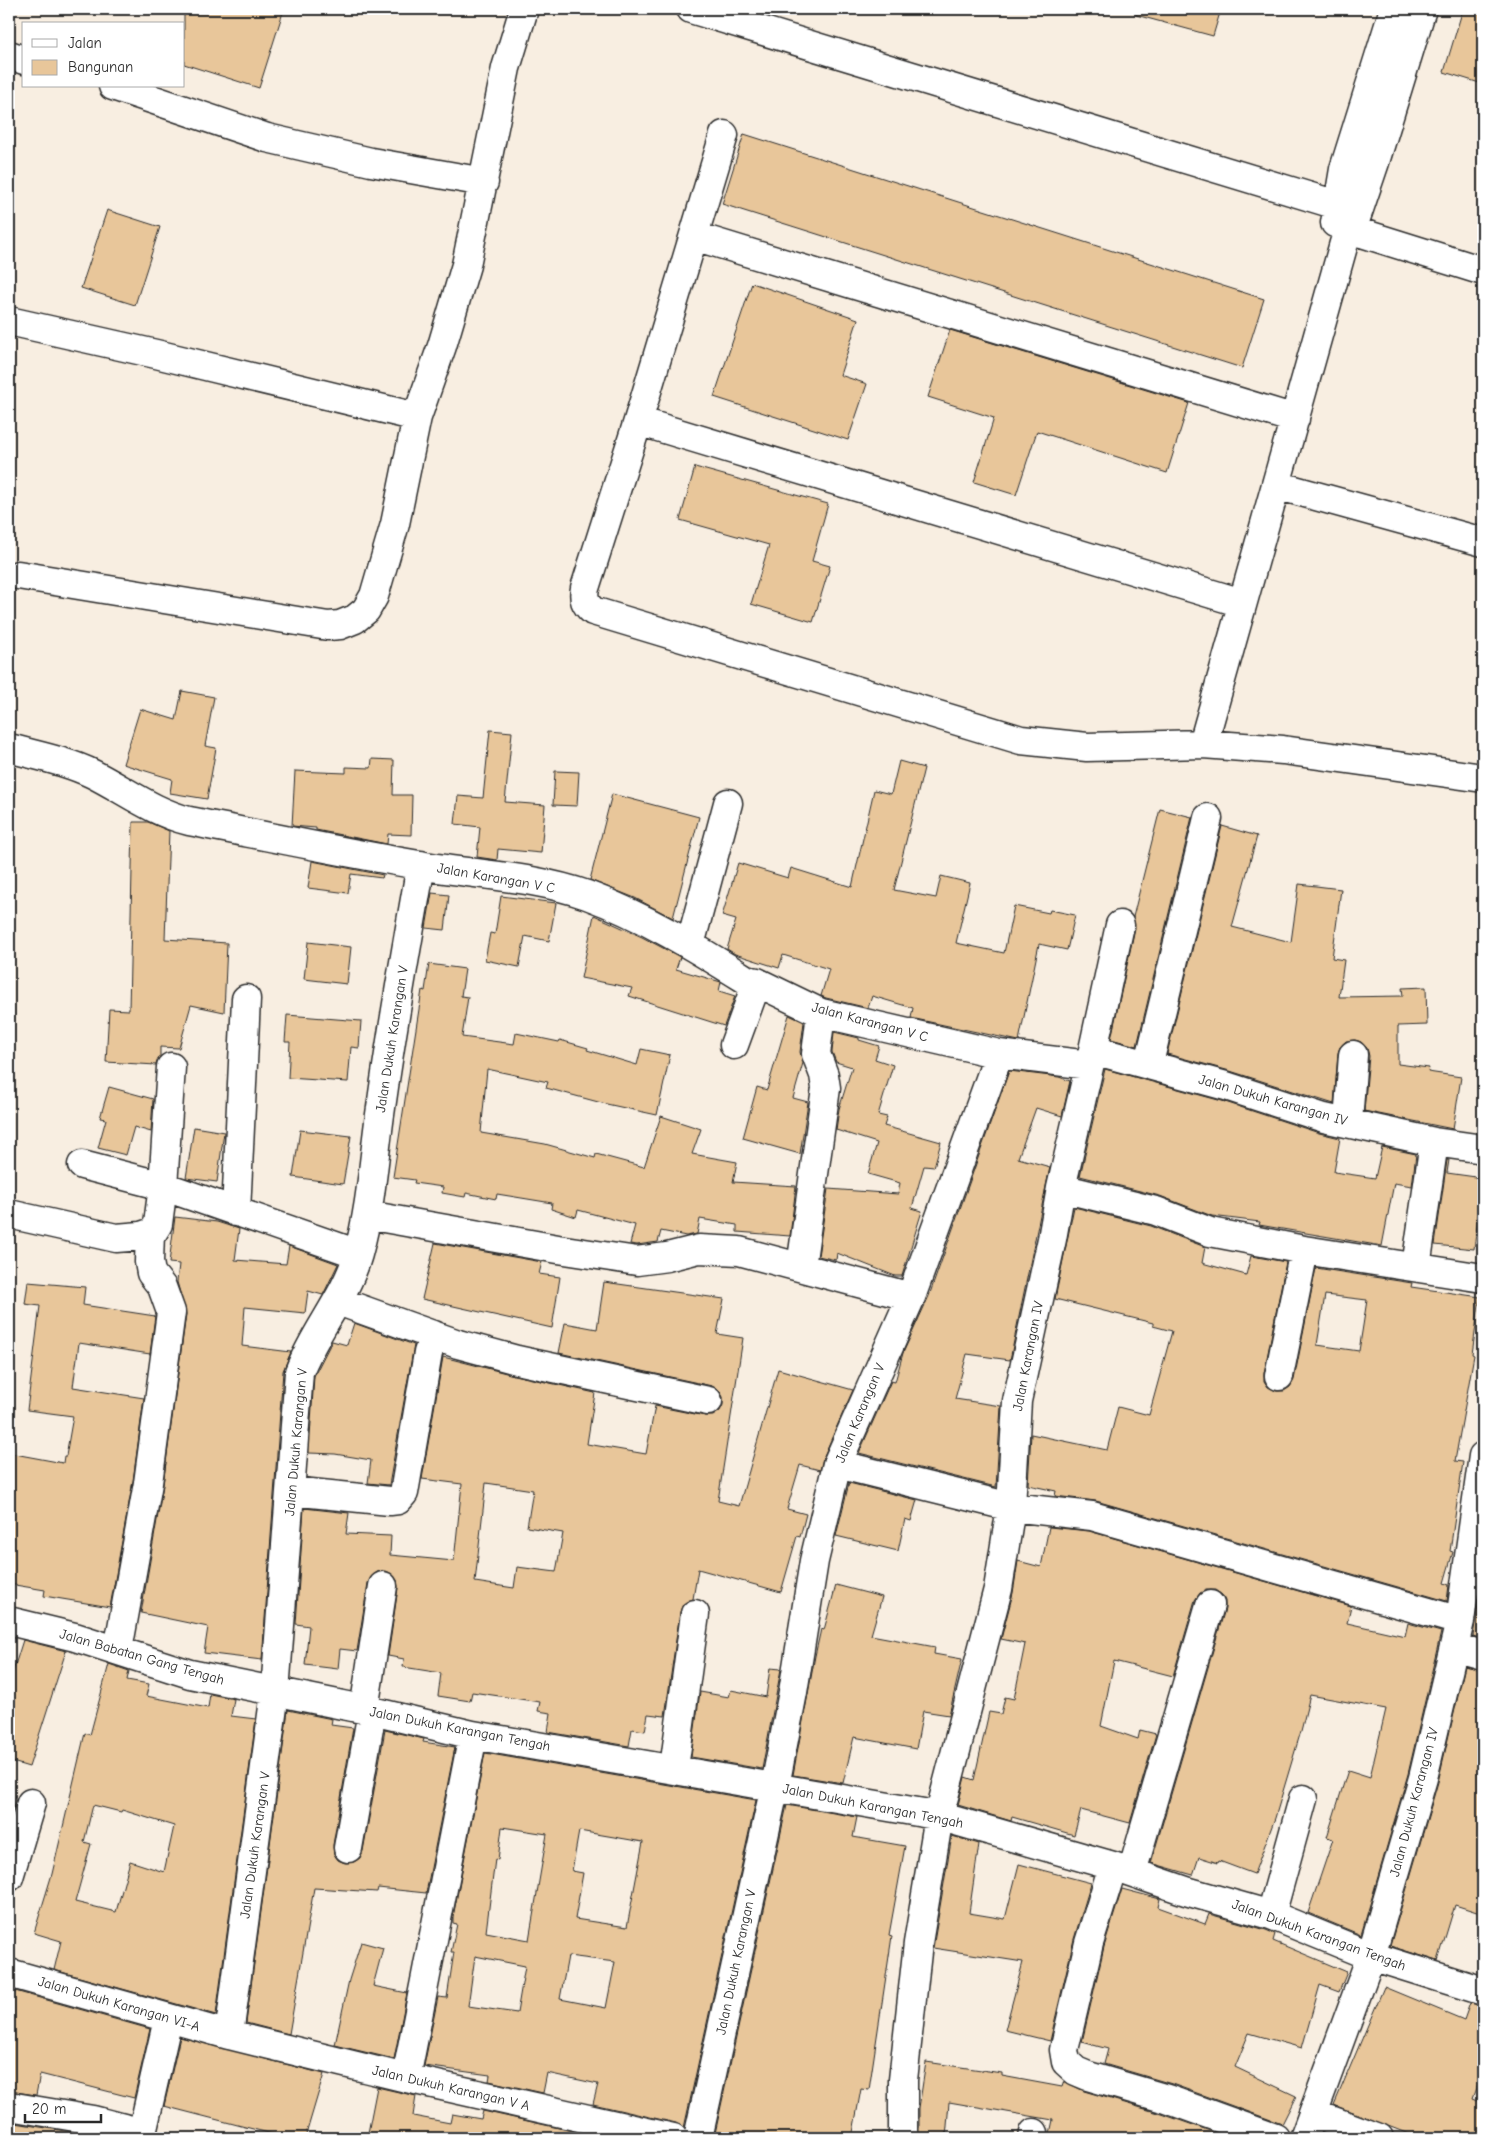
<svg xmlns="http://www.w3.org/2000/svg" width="1492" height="2147" font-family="'Comic Neue',sans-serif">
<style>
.building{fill:#e8c69a;stroke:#2b2b2b;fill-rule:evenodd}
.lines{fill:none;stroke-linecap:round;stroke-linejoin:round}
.minor-casing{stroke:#2b2b2b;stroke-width:31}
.minor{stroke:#fff;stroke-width:28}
.labels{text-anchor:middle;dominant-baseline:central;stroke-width:4;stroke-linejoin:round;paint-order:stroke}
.street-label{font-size:14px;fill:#2b2b2b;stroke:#fff}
</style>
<rect width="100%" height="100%" fill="#f8eee1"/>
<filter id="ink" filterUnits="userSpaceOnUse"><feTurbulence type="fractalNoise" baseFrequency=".02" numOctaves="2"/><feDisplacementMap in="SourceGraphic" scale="10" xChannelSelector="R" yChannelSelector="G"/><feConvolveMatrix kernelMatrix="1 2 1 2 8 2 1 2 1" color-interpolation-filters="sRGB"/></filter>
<g filter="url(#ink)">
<path class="building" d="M 184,9 L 284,9 L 259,88 L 184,64 Z
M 1136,9 L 1221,9 L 1213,36 L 1136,15 Z
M 1463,9 L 1483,9 L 1483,84 L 1444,72 Z
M 744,134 L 1264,299 L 1242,368 L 722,204 Z
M 107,210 L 160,227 L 135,305 L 81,288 Z
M 752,283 L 858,319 L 840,375 L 867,384 L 848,440 L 714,397 Z
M 950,330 L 1189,403 L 1167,473 L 1037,431 L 1016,495 L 974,482 L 994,418 L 928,397 Z
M 695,467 L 828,504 L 812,561 L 830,566 L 813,622 L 751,604 L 769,545 L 680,520 Z
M 182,691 L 214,697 L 205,746 L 216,748 L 207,799 L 170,793 L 172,779 L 123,764 L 140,709 L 176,720 Z
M 490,730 L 512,732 L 505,802 L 545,805 L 541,853 L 498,849 L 497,860 L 477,857 L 480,827 L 455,824 L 458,796 L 483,798 Z
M 372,759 L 394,760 L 393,795 L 412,795 L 411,835 L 388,834 L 387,844 L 316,830 L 316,828 L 292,826 L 295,771 L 346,773 L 346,767 L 371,768 Z
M 899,761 L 924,768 L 894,890 L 936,898 L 941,876 L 970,883 L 956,943 L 1004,953 L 1014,906 L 1049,913 L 1050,910 L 1075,915 L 1067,950 L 1039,944 L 1019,1041 L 911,1018 L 913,1008 L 872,996 L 868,1008 L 826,998 L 821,996 L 829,969 L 783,955 L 779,968 L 735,954 L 727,949 L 736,920 L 722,916 L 738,863 L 788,878 L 791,868 L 852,887 L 874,790 L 891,794 Z
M 555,771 L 579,772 L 577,806 L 553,805 Z
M 612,794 L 699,817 L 673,918 L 635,898 L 590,880 Z
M 1160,809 L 1192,817 L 1137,1046 L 1111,1039 L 1135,928 L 1133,917 Z
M 133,822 L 148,822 L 169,831 L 165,939 L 227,943 L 224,1012 L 191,1005 L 179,1048 L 160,1047 L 160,1057 L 156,1065 L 106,1062 L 109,1009 L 129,1010 Z
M 1222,826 L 1257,836 L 1232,927 L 1291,942 L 1299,884 L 1341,889 L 1332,958 L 1344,960 L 1339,997 L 1403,996 L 1402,988 L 1426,987 L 1427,1025 L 1398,1026 L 1398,1064 L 1429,1068 L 1428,1072 L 1461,1077 L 1453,1129 L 1364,1111 L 1369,1056 L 1367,1048 L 1361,1042 L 1355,1040 L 1346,1041 L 1340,1047 L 1338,1053 L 1334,1104 L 1230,1071 L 1167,1054 Z
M 312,861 L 383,875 L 382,878 L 351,874 L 348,893 L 308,888 Z
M 432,893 L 449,895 L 445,930 L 426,928 Z
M 501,896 L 556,903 L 549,941 L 525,936 L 519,967 L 485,960 L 490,933 L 495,934 Z
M 594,915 L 642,937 L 680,957 L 676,969 L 721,982 L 719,991 L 735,996 L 724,1026 L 629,996 L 632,988 L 581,978 Z
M 308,942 L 351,947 L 347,984 L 304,979 Z
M 429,964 L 465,969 L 461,996 L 468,997 L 462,1037 L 514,1044 L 516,1033 L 559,1042 L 560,1040 L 588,1048 L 587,1050 L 637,1065 L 641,1049 L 670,1055 L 657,1115 L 602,1103 L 546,1088 L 548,1082 L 487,1069 L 481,1133 L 545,1144 L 595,1158 L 596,1154 L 644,1167 L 661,1116 L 701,1129 L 692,1154 L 737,1162 L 733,1182 L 796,1186 L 790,1236 L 737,1232 L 737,1225 L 700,1219 L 697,1234 L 686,1236 L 661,1231 L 658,1242 L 637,1245 L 630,1244 L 635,1225 L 578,1210 L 576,1217 L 551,1209 L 552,1203 L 497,1194 L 496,1199 L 466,1193 L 465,1197 L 442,1193 L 443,1187 L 414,1183 L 415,1180 L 393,1177 L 422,990 L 425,991 Z
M 287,1015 L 361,1021 L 359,1048 L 351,1047 L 348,1082 L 288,1078 L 290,1042 L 285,1042 Z
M 789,1015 L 804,1022 L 800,1052 L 803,1063 L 793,1098 L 808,1102 L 800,1154 L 743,1138 L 757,1087 L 767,1090 Z
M 834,1032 L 859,1038 L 859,1040 L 879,1046 L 875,1059 L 893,1065 L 878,1115 L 887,1117 L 884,1126 L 941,1142 L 934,1167 L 924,1166 L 912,1208 L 922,1211 L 902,1276 L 895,1276 L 837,1253 L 836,1260 L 818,1256 L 828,1189 L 898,1194 L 900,1183 L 868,1174 L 877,1143 L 836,1130 L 839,1109 L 852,1067 L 836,1062 L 832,1052 Z
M 1105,1069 L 1222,1101 L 1319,1133 L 1340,1138 L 1334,1172 L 1375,1178 L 1382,1147 L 1416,1154 L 1412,1186 L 1394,1183 L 1382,1246 L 1259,1225 L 1260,1222 L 1212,1216 L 1160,1196 L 1080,1176 Z
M 1009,1071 L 1059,1077 L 1070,1081 L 1062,1116 L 1036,1108 L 1018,1158 L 1050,1167 L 1010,1360 L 967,1354 L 955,1399 L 1001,1406 L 996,1487 L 859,1453 L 891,1381 L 895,1382 L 903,1353 L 929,1296 Z
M 109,1087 L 153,1099 L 151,1132 L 134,1127 L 126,1155 L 98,1148 L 106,1119 L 100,1118 Z
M 194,1127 L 224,1132 L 217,1182 L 186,1178 Z
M 300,1130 L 351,1136 L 343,1184 L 293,1177 Z
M 1447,1160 L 1449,1160 L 1447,1173 L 1483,1178 L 1474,1249 L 1435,1245 Z
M 1074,1207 L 1151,1226 L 1205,1247 L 1202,1263 L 1246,1275 L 1251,1256 L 1286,1262 L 1264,1373 L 1264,1381 L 1268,1387 L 1276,1391 L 1284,1391 L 1290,1387 L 1294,1380 L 1316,1268 L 1412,1283 L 1411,1287 L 1480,1297 L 1472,1354 L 1474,1355 L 1455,1461 L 1463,1462 L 1450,1551 L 1453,1552 L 1444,1583 L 1449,1585 L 1447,1601 L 1096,1501 L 1055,1496 L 1056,1491 L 1028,1485 L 1031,1434 L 1107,1450 L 1118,1407 L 1149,1415 L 1172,1331 L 1153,1326 L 1153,1323 L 1055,1299 ZM 1325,1295 L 1367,1300 L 1359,1351 L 1317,1345 Z
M 175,1217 L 217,1222 L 239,1229 L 235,1260 L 286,1264 L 289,1246 L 338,1264 L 323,1295 L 308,1291 L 305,1313 L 245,1307 L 242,1346 L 291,1352 L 283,1371 L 262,1660 L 204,1653 L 208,1627 L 141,1613 L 163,1485 L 186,1314 L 177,1282 L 179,1264 L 169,1263 Z
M 435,1243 L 542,1262 L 539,1274 L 560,1277 L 552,1328 L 422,1299 Z
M 28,1282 L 85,1287 L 83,1305 L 155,1316 L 150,1354 L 79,1343 L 73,1387 L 144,1398 L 133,1481 L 110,1607 L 44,1596 L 45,1590 L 9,1584 L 9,1453 L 63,1463 L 64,1456 L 66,1456 L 73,1416 L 27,1410 L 40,1306 L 25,1304 Z
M 604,1282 L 724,1299 L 717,1334 L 743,1338 L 718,1501 L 739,1506 L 778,1369 L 853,1390 L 823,1458 L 820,1470 L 800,1465 L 787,1509 L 806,1514 L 800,1537 L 797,1536 L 781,1592 L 698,1569 L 693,1599 L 683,1604 L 680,1612 L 665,1716 L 648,1714 L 645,1731 L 632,1729 L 629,1746 L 548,1732 L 551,1713 L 538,1711 L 540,1702 L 472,1692 L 470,1701 L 438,1696 L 441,1673 L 403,1667 L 404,1659 L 388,1656 L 398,1588 L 397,1580 L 392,1574 L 386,1571 L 377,1572 L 371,1577 L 368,1583 L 357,1651 L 340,1649 L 338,1669 L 305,1665 L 309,1626 L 296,1624 L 304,1508 L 349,1513 L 346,1534 L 391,1536 L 390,1555 L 454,1561 L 462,1484 L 422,1479 L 443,1357 L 514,1375 L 595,1393 L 587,1444 L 646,1454 L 655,1406 L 705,1416 L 713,1416 L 720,1411 L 723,1405 L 723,1397 L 719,1390 L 712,1386 L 559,1353 L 565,1323 L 597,1329 ZM 486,1483 L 533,1490 L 527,1527 L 563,1533 L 556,1572 L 517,1567 L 514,1588 L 475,1582 Z
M 354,1323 L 414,1345 L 389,1485 L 368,1483 L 371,1460 L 335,1454 L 309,1453 L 314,1376 L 332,1341 L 347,1345 Z
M 849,1483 L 917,1500 L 911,1521 L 905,1519 L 898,1551 L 836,1536 Z
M 1049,1527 L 1089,1531 L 1351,1606 L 1347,1623 L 1405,1636 L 1408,1623 L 1441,1632 L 1408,1774 L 1361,1935 L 1308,1913 L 1333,1839 L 1327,1837 L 1348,1770 L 1370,1777 L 1386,1709 L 1310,1695 L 1301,1731 L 1275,1818 L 1254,1874 L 1219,1861 L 1218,1863 L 1199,1857 L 1193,1875 L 1151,1863 L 1225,1609 L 1225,1601 L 1222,1595 L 1215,1590 L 1206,1590 L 1200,1593 L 1195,1600 L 1173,1676 L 1114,1661 L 1101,1726 L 1138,1739 L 1140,1730 L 1156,1734 L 1130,1823 L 1081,1810 L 1074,1835 L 1012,1817 L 1011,1821 L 958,1805 L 965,1777 L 974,1780 L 989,1712 L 1001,1714 L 1005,1697 L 1014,1699 L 1025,1644 L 1001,1639 L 1013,1593 L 1018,1561 L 1041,1567 Z
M 836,1585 L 882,1597 L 871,1635 L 935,1647 L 934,1654 L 962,1659 L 949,1715 L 923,1711 L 916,1749 L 854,1737 L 843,1783 L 793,1775 L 815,1656 L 821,1629 L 824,1630 Z
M 1480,1592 L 1483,1593 L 1483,1639 L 1473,1636 Z
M 23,1640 L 66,1651 L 29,1767 L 9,1761 L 9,1684 Z
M 109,1664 L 129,1671 L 127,1680 L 149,1684 L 146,1696 L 208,1708 L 210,1694 L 234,1699 L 231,1716 L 256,1719 L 216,2015 L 54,1970 L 61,1941 L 34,1933 L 52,1874 L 85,1733 L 90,1735 ZM 93,1805 L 121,1812 L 122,1810 L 174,1826 L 164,1872 L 130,1861 L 116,1912 L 75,1902 L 91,1844 L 84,1842 Z
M 1465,1666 L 1483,1670 L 1483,1914 L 1455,1905 L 1438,1961 L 1390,1946 L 1438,1782 Z
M 770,1668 L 781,1669 L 762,1769 L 691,1757 L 700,1692 L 729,1697 L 731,1690 L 766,1697 Z
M 288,1710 L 332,1719 L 331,1725 L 353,1728 L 333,1845 L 334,1854 L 338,1860 L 345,1863 L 354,1862 L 360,1858 L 363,1851 L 385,1730 L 424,1739 L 423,1742 L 455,1747 L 426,1893 L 378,1888 L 377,1892 L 314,1888 L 289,2034 L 246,2023 Z
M 485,1753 L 756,1800 L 684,2128 L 676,2123 L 593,2104 L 598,2084 L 547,2073 L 543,2093 L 489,2081 L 490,2075 L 424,2066 L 438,1997 L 447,1998 L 454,1952 L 451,1952 L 457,1924 L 453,1923 L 453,1917 ZM 502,1827 L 547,1834 L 529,1940 L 486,1932 L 495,1859 L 498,1860 ZM 579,1831 L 643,1842 L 627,1927 L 575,1919 L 583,1873 L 572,1871 ZM 475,1956 L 525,1966 L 517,2013 L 468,2006 ZM 568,1956 L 615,1962 L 606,2008 L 560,1999 Z
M 787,1805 L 857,1817 L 853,1837 L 905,1846 L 889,1935 L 892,1936 L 869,2090 L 861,2089 L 852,2138 L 714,2138 Z
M 952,1836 L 979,1844 L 969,1913 L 1005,1919 L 1019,1864 L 1091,1883 L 1074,1939 L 1050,2041 L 1005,2030 L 1023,1962 L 933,1948 Z
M 1122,1889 L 1160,1899 L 1158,1907 L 1205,1924 L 1209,1914 L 1266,1930 L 1275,1934 L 1273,1941 L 1347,1972 L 1339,1992 L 1320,1985 L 1302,2048 L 1249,2033 L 1235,2067 L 1296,2096 L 1282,2124 L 1172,2084 L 1104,2064 L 1108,2049 L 1082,2042 L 1104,1947 Z
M 361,1942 L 383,1948 L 373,1986 L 407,1993 L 394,2059 L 335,2045 L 349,1980 Z
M 1384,1987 L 1464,2020 L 1470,2003 L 1483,2006 L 1483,2071 L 1473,2099 L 1483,2103 L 1483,2138 L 1419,2138 L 1334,2105 Z
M 15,1991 L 150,2029 L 134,2098 L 40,2074 L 36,2095 L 9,2091 L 9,1992 L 15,1993 Z
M 180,2037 L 324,2074 L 305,2138 L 288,2138 L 164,2106 Z
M 926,2062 L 1002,2073 L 1002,2076 L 1062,2087 L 1064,2081 L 1084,2091 L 1162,2114 L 1230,2138 L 1049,2138 L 1053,2120 L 949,2102 L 946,2138 L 919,2138 L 919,2108 Z
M 377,2087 L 416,2096 L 413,2116 L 450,2123 L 452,2114 L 481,2119 L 483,2111 L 603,2138 L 367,2138 Z
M 9,2122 L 90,2135 L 101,2138 L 9,2138 Z"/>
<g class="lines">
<g class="minor-casing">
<path id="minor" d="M 691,9 L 1337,205 L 1357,214
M 9,55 L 24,60
M 113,86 L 267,138 L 371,162 L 484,182
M 724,135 L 638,421 L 585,588 C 583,599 585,604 593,611 L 1021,740 L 1087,747 L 1203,744 L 1283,750 L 1483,778
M 1335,223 L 1344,169 L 1394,9
M 1336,223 L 1352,230 L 1483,271
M 694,236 L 1295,419
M 9,321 L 156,354 L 417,417
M 638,421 L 1242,603
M 1276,485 L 1483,542
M 18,575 L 328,626 L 340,625 L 355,619 L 366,610 L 374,596 L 395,524 L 417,417 L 442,346 L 466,265 L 506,68 L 524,9
M 1203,744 L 1344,243 L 1352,230 L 1375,162 L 1422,9
M 9,748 C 38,756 66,761 93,774 C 125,790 153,812 189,821 C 266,836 342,852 419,865 C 475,875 533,876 587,895 C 644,916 696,948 747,980 L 757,982 L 821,1013 L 999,1054 L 1089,1065
M 690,945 L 728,803
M 734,1045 L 757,982
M 1093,1050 L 1226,1086 L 1324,1118 L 1434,1142 L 1483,1149
M 1149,1063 L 1208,818
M 1348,1122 L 1353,1055
M 82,1165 L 163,1186 L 171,1067
M 1061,1188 L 1156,1211 L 1210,1232 L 1304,1250 L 1483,1278
M 236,1212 L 246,999
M 9,1214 L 116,1238 L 141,1236 L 153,1232 L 158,1224 L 163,1186 L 358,1254
M 367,1215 L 558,1249 L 637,1261 L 667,1257 L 699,1249 L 739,1251 L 911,1297
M 801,1267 L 826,1088 L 824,1075 L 816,1054 L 821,1013
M 1416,1267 L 1434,1142
M 338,1301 L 458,1344 L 517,1360 L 708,1401
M 1279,1376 L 1304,1250
M 837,1464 L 1011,1507 L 1092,1516 L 1460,1621
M 291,1491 L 390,1501 L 398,1500 L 404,1493 L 428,1353 L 434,1335
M 9,1621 L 75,1637 L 190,1674 L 372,1711 L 473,1735 L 935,1815 L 1113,1866 L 1186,1891 L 1271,1915 L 1371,1956 L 1483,1991
M 1454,1647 L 1483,1655
M 118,1650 L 148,1483 L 171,1312 L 162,1287 L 151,1273 L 149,1262 L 150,1233
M 364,1710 L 383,1586
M 674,1768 L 695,1614
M 348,1848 L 372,1711
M 1113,1866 L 1089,1943 L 1064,2050 L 1066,2062 L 1076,2071 L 1088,2076 L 1167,2099 L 1275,2138
M 1132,1872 L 1210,1605
M 9,1877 L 31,1803
M 1271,1915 L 1303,1799
M 9,1973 L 229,2035 L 406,2078 L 673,2138
M 229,2035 L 275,1692 L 299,1372 C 315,1330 346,1297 358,1254 C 372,1204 374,1151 382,1101 C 393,1022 407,944 421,865
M 406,2078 L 473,1735
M 9,2106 L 93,2120 L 143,2133
M 1314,2114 L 1379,2138
M 141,2138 L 168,2019
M 698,2138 L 775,1786 L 793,1692 L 814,1561 L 837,1464 L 911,1297 L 999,1054
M 903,2138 L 903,2080 L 918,1943 L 939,1816 L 998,1589 L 1011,1507 L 1017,1401 L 1052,1239 L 1061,1188 L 1093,1050 L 1120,925
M 1033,2138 L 1034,2133
M 1304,2138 L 1371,1956 L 1423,1778 L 1460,1621 L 1483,1456"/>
</g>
<use href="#minor" class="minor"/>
</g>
</g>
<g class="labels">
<g class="street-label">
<text transform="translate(496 878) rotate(10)">Jalan Karangan V C</text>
<text transform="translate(870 1022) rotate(15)">Jalan Karangan V C</text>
<text transform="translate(392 1039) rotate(-81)">Jalan Dukuh Karangan V</text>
<text transform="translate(1273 1100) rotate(16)">Jalan Dukuh Karangan IV</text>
<text transform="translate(1028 1356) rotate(-79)">Jalan Karangan IV</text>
<text transform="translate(860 1413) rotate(-67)">Jalan Karangan V</text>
<text transform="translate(296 1442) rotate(-85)">Jalan Dukuh Karangan V</text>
<text transform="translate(142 1657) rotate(16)">Jalan Babatan Gang Tengah</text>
<text transform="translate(460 1729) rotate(11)">Jalan Dukuh Karangan Tengah</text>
<text transform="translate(1414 1802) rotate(-75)">Jalan Dukuh Karangan IV</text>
<text transform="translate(873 1806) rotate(11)">Jalan Dukuh Karangan Tengah</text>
<text transform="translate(255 1845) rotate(-82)">Jalan Dukuh Karangan V</text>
<text transform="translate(1319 1935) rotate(20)">Jalan Dukuh Karangan Tengah</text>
<text transform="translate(736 1962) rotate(-78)">Jalan Dukuh Karangan V</text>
<text transform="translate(119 2004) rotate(16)">Jalan Dukuh Karangan VI-A</text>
<text transform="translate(451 2088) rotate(13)">Jalan Dukuh Karangan V A</text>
</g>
</g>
<rect width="1492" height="2147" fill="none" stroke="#fff" stroke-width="30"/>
<rect x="15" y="15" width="1462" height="2117" fill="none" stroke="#2b2b2b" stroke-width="2" filter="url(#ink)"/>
<rect x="22" y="22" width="162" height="65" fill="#ffffff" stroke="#aaaaaa"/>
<rect x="32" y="39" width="25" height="8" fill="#ffffff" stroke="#aaaaaa"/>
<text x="68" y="48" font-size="15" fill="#2b2b2b">Jalan</text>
<rect x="32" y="60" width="25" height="15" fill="#e8c69a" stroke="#aaaaaa"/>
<text x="68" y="72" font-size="15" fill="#2b2b2b">Bangunan</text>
<path d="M25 2114v8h76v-8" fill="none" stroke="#2b2b2b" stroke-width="2.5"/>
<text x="32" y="2114" font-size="15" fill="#2b2b2b" stroke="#ffffff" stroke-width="4" paint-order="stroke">20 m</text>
</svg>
